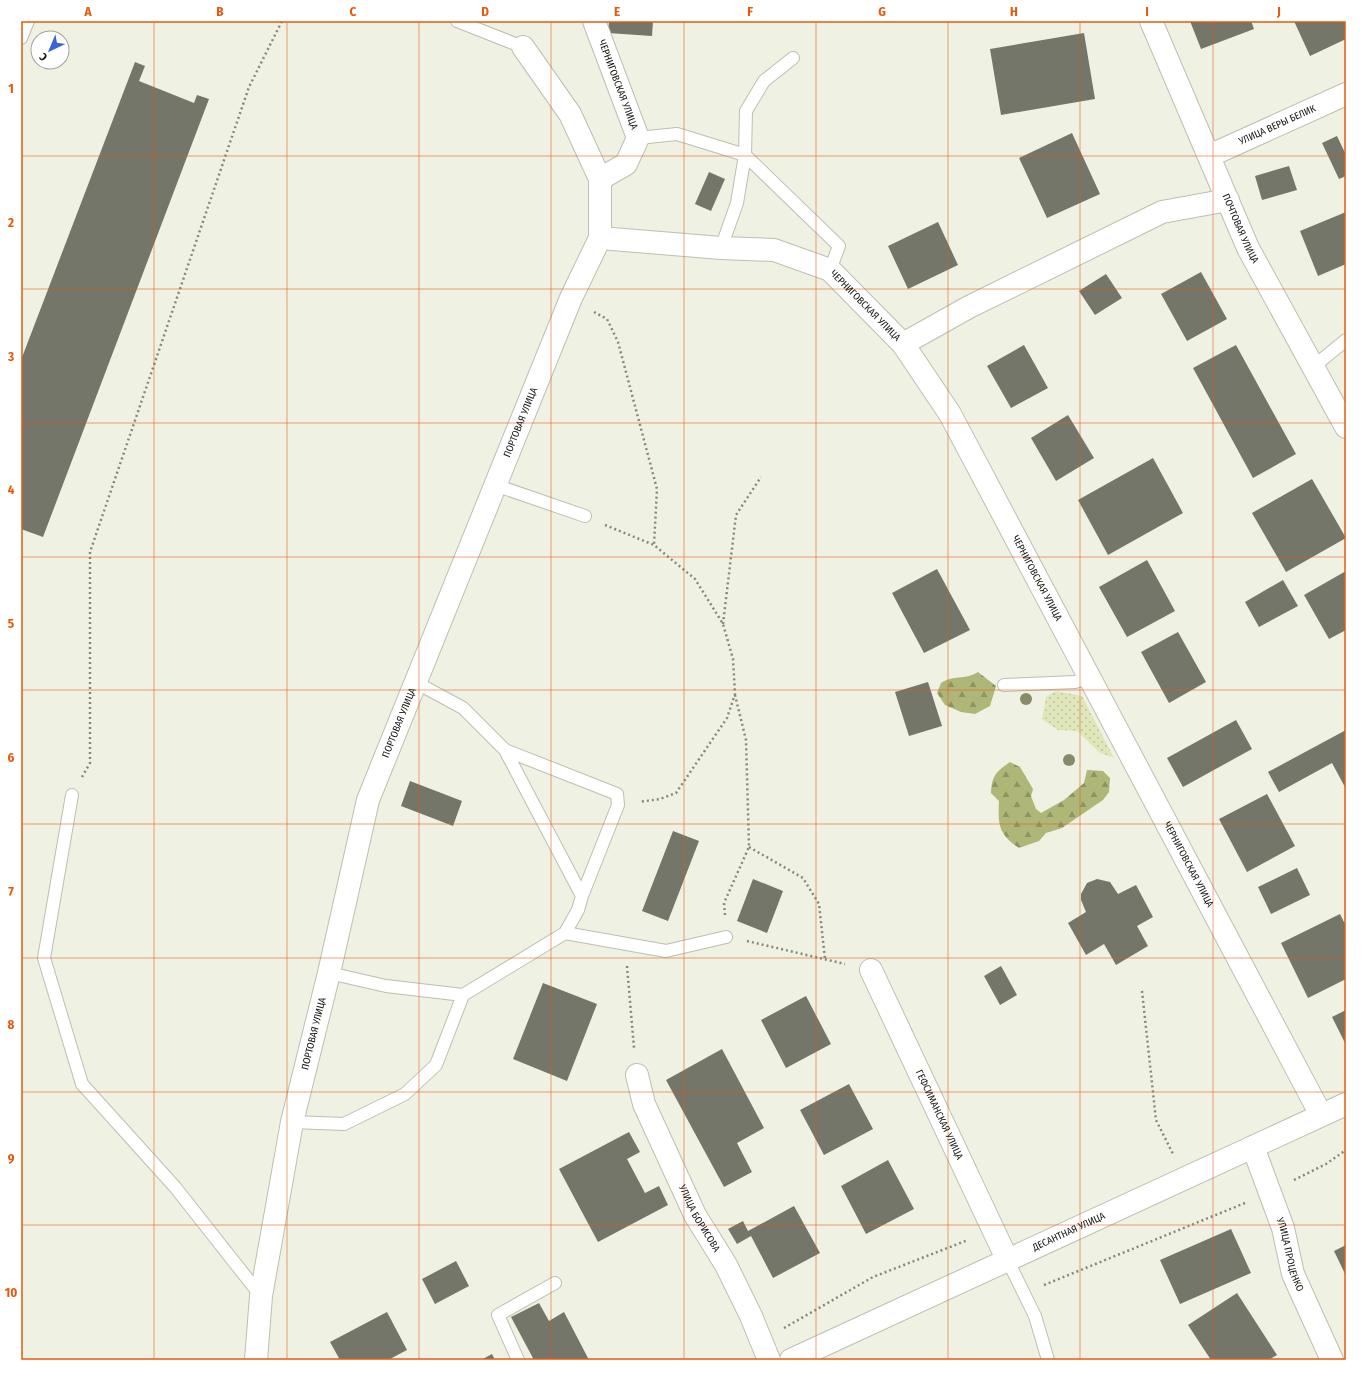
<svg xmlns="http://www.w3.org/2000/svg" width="1367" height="1381" font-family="'Fira Sans Condensed',sans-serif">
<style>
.grass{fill:url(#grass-dots)}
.forest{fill:url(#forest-firs)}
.building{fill:#747669}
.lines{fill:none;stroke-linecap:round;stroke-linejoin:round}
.lane-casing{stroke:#bdbfb1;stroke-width:14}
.street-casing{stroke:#bdbfb1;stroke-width:24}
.secondary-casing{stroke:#bdbfb1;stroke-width:24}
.path{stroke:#86887d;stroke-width:2.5;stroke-dasharray:2 3;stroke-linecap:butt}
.lane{stroke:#fff;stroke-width:12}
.street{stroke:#fff;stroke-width:22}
.secondary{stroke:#fff;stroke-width:22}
.tree{fill:#888b68}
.grid{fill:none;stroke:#e8590c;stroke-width:1;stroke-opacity:0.55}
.labels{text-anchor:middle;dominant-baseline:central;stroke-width:3.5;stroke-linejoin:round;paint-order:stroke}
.street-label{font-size:10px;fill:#171813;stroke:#fff}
.neatline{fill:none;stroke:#e8590c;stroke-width:1.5}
.grid-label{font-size:13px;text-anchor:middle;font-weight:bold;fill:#e8590c}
</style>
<defs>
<pattern id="grass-dots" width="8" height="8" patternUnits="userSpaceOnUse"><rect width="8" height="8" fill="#dfe6ba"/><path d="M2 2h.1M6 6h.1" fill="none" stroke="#bfc59f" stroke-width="1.8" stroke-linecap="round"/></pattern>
<pattern id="forest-firs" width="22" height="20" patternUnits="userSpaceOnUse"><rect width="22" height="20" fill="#afb778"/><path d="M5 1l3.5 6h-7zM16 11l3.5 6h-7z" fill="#8d9461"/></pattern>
</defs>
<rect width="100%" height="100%" fill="#eff2e2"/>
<path class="grass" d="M 1056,691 L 1082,696 L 1114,758 L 1100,753 L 1077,731 L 1058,730 L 1042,719 L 1046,697 Z"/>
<path class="forest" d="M 978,672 L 996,686 L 990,706 L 975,714 L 961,712 L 945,705 L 937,693 L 941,683 C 955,674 963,681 978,672 Z
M 1010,762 L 1020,767 L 1033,789 L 1031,796 L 1036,809 L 1041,813 L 1064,800 L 1084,783 L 1087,770 L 1103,771 L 1110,778 L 1109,792 L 1103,800 L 1062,828 L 1046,833 L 1039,841 L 1019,848 C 998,834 998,824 999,801 L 991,793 C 992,775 996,772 1010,762 Z"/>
<path class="building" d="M 609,21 L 653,21 L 652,36 L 608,33 Z
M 1190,21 L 1251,21 L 1254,29 L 1201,49 Z
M 1294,21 L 1346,21 L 1346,39 L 1310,56 Z
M 1084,33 L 1095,99 L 1001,115 L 990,49 Z
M 135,62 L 145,66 L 139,81 L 194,103 L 197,95 L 209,99 L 43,537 L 21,529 L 21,360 Z
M 1072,133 L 1100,194 L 1047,218 L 1019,158 Z
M 1337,136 L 1346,155 L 1346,176 L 1339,179 L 1322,143 Z
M 1289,166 L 1297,190 L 1262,200 L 1255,176 Z
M 709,172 L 725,179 L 711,211 L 695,204 Z
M 1346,212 L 1346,264 L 1318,276 L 1300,231 Z
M 938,222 L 958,265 L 908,289 L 888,246 Z
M 1201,272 L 1227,319 L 1187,341 L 1161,294 Z
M 1106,274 L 1122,298 L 1095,315 L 1079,291 Z
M 1024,345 L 1048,388 L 1011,408 L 987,366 Z
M 1236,345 L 1296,454 L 1253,478 L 1193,368 Z
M 1068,415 L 1094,458 L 1056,481 L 1031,438 Z
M 1153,458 L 1183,513 L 1108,555 L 1078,500 Z
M 1312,479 L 1346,538 L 1286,572 L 1252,513 Z
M 1147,560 L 1175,611 L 1127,637 L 1099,587 Z
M 937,569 L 970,630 L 924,653 L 892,593 Z
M 1346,571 L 1346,630 L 1329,639 L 1304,595 Z
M 1283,580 L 1298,606 L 1259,627 L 1245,602 Z
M 1178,632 L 1206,682 L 1169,703 L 1141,652 Z
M 928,682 L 942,726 L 909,736 L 895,692 Z
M 1236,720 L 1252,749 L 1183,787 L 1167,758 Z
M 1346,730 L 1346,789 L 1332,763 L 1279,792 L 1268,772 Z
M 410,781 L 462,801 L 453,826 L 401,806 Z
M 1267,794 L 1295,846 L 1247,872 L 1219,819 Z
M 673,831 L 699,841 L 668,921 L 642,911 Z
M 1297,868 L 1310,895 L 1271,914 L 1258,887 Z
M 753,879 L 783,891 L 767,933 L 737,921 Z
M 1097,879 L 1110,882 L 1118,894 L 1136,885 L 1153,917 L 1137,926 L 1148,946 L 1116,965 L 1104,944 L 1086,955 L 1068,923 L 1086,912 L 1081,900 L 1081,894 L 1087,883 Z
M 1340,914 L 1346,926 L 1346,979 L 1308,998 L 1281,943 Z
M 1001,966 L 1017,995 L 1000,1005 L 984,976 Z
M 543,983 L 597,1004 L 567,1081 L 513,1059 Z
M 806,996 L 831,1044 L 786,1068 L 761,1020 Z
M 1346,1010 L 1346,1045 L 1332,1017 Z
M 722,1049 L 764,1128 L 737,1143 L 752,1172 L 724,1187 L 666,1080 Z
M 849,1084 L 873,1129 L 824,1155 L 800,1110 Z
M 629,1132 L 640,1152 L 627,1159 L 645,1193 L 659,1186 L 668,1205 L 598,1242 L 559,1169 Z
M 888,1160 L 914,1209 L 866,1234 L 841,1186 Z
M 794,1206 L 820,1253 L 773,1278 L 751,1236 L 737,1244 L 728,1229 L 743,1221 L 748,1231 Z
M 1231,1229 L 1251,1273 L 1180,1304 L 1160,1260 Z
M 1346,1245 L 1346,1276 L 1334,1251 Z
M 456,1261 L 469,1286 L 435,1304 L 422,1279 Z
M 1237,1293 L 1277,1355 L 1268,1360 L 1211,1360 L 1188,1325 Z
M 539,1303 L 549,1321 L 564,1312 L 589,1360 L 534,1360 L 511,1317 Z
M 387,1312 L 407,1350 L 388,1360 L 340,1360 L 330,1342 Z
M 492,1354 L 495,1360 L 481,1360 Z"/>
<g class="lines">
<g class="lane-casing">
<path id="lane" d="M 457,21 L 523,47
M 21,38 L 28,21
M 638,138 L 677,134 L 745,155 L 839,246 L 830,270
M 721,248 L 737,203 L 745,155 L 746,111 L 764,81 L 793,58
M 1313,367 L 1346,340
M 495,485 L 585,516
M 1004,685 L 1075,682 L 1090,677
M 505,750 L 617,794 L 618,805 L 582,896
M 72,795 L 44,958 L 82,1084 L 175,1187 L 261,1296
M 565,933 L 666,951 L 726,937
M 329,973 L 386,986 L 463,995
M 292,1122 L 344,1124 L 405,1094 L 436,1065 L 463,995 L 565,933 L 578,910 L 582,896 L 505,750 L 463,708 L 415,682
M 1007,1259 L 1035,1316 L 1048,1360
M 518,1360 L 498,1315 L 555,1283"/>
</g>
<g class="street-casing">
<g id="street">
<path id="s1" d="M 594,21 L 638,138 L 626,164 L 600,179"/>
<path id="s2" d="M 1151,21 L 1248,248 L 1346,427"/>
<path id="s3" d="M 1209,156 L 1346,94"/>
<path id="s4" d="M 600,238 L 721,248 L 774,250 L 830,270 L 903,344 L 950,414 L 1321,1115"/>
<path d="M 903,344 L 969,307 L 1162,212 L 1228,200"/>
<path id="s5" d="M 871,970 L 1007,1259"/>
<path id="s6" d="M 637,1075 L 644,1104 L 695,1215 L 726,1265 L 751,1316 L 769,1360"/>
<path id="s7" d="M 1253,1147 L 1283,1228 L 1293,1274 L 1332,1360"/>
<path id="s8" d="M 256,1360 L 261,1296 L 292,1122 L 329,973 L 368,800 L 571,298 L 600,238 L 600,179 L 570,114 L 523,47"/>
</g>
</g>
<g class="secondary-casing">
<g id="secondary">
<path id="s9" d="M 791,1360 L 1346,1104"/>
</g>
</g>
<path class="path" d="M 594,312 L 607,319 L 618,342 L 657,489 L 654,545
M 605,525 L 654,545 L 695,579 L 723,624 L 733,659 L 735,694 L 727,718 L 676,793 L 660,799 L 639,802
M 723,624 L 736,515 L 761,477
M 82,777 L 90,763 L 90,552 L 249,87 L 282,21
M 749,847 L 803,878 L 819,904 L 825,959
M 725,915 L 724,903 L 749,847 L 746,740 L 735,695
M 747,941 L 845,964
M 627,966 L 634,1048
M 1142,991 L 1156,1120 L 1173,1154
M 1294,1180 L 1326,1164 L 1346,1150
M 1044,1285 L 1245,1203
M 784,1328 L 873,1277 L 968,1240"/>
<use href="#lane" class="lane"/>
<use href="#street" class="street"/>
<use href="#secondary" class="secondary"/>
</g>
<g class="tree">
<circle cx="1026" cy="699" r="6"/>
<circle cx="1069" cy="760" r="6"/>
</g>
<path class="grid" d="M 154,21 L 154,1360M 287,21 L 287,1360M 419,21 L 419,1360M 551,21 L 551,1360M 684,21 L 684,1360M 816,21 L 816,1360M 948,21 L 948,1360M 1080,21 L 1080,1360M 1213,21 L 1213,1360M 21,156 L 1346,156M 21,289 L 1346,289M 21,423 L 1346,423M 21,557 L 1346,557M 21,690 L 1346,690M 21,824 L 1346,824M 21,958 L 1346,958M 21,1092 L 1346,1092M 21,1225 L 1346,1225"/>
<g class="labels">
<g class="street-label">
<text stroke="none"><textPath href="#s1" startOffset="68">ЧЕРНИГОВСКАЯ УЛИЦА</textPath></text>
<text stroke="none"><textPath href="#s3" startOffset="75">УЛИЦА ВЕРЫ БЕЛИК</textPath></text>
<text stroke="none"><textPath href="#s2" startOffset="226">ПОЧТОВАЯ УЛИЦА</textPath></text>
<text stroke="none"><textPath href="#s4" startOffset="284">ЧЕРНИГОВСКАЯ УЛИЦА</textPath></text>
<text stroke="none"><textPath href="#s8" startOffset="979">ПОРТОВАЯ УЛИЦА</textPath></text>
<text stroke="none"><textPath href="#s4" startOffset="608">ЧЕРНИГОВСКАЯ УЛИЦА</textPath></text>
<text stroke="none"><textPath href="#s8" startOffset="655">ПОРТОВАЯ УЛИЦА</textPath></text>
<text stroke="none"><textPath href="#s4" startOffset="932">ЧЕРНИГОВСКАЯ УЛИЦА</textPath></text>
<text stroke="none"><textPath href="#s8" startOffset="332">ПОРТОВАЯ УЛИЦА</textPath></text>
<text stroke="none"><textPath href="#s5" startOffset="160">ГЕФСИМАНСКАЯ УЛИЦА</textPath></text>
<text stroke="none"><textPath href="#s6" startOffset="157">УЛИЦА БОРИСОВА</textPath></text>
<text stroke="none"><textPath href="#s9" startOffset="306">ДЕСАНТНАЯ УЛИЦА</textPath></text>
<text stroke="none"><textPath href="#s7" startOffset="114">УЛИЦА ПРОЦЕНКО</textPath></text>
</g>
</g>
<rect width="1367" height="1381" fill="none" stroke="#ffffff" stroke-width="44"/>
<g transform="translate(50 50) rotate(224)"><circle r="19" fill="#ffffff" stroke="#a2a3a1"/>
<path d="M0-3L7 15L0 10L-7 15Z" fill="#3865d5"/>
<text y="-6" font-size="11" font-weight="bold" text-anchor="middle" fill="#171813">С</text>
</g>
<rect x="22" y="22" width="1323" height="1337" class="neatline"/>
<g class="grid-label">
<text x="88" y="16">A</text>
<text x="220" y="16">B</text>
<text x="353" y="16">C</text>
<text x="485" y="16">D</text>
<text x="617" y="16">E</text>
<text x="750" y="16">F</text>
<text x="882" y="16">G</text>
<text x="1014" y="16">H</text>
<text x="1147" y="16">I</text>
<text x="1279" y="16">J</text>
<text x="11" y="93">1</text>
<text x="11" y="227">2</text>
<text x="11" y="361">3</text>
<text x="11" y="494">4</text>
<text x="11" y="628">5</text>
<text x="11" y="762">6</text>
<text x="11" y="896">7</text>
<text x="11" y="1029">8</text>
<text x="11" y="1163">9</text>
<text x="11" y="1297">10</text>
</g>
</svg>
